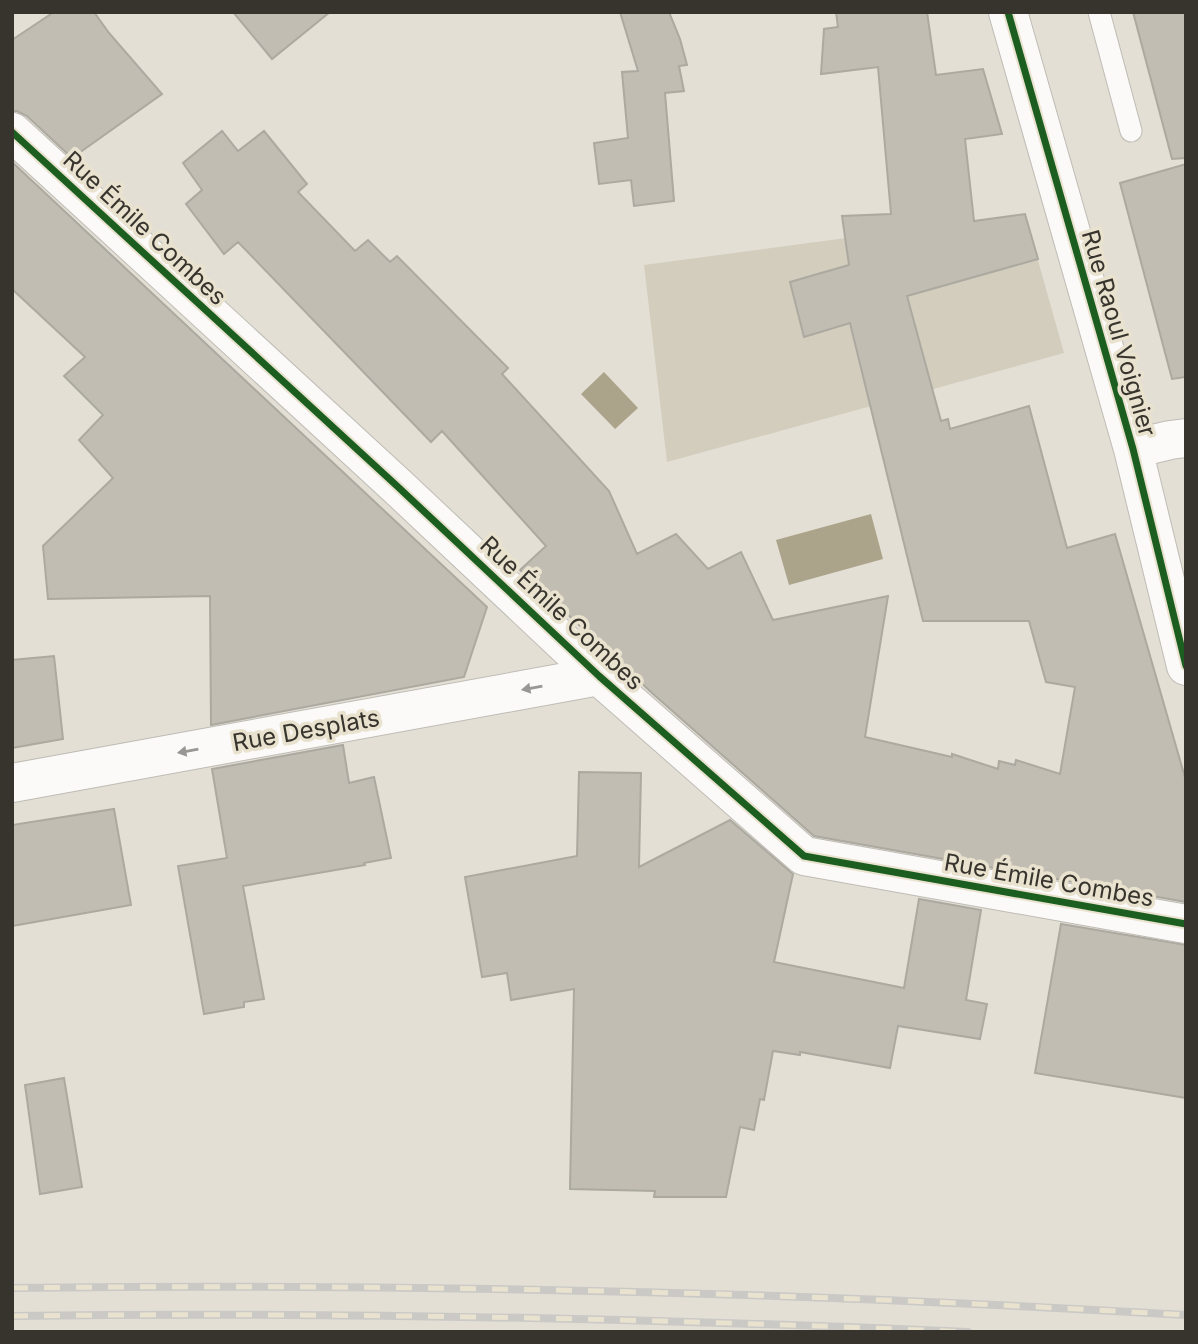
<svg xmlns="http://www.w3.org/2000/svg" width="1198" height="1344" font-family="Inter,sans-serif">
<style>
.green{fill:#d2cdbc}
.water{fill:#aba38a}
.building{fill:#c1bdb2;stroke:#aca9a1;stroke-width:2}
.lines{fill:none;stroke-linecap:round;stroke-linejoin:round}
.lane-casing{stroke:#bfbcb5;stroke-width:23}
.street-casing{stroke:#bfbcb5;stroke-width:40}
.lane{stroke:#fbfaf9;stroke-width:21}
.street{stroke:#fbfaf9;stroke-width:38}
.rail-casing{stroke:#cac9c6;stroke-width:8}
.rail{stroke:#e9e2cf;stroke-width:5;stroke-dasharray:16;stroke-linecap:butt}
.cycleway-casing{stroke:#e9e2cf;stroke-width:11}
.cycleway{stroke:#1b5e20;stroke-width:7}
.oneway{fill:#999793}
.labels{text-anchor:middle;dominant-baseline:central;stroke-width:7;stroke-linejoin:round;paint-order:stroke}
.street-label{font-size:24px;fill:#37342d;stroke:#e9e2cf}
</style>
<rect width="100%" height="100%" fill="#e3dfd5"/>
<path class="green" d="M 1025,214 L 1064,353 L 667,462 L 644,265 Z"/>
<path class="water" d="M 604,372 L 638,408 L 615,429 L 581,394 Z
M 871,514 L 883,559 L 789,585 L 776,540 Z"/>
<path class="building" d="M 54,12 L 94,12 L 109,33 L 162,94 L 72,158 L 27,116 L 17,111 L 12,111 L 12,40 Z
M 233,12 L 330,12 L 272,59 Z
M 620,12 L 669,12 L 680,39 L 687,65 L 679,66 L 684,91 L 665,93 L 674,201 L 634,206 L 631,180 L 599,184 L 594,143 L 628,138 L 622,72 L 638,71 Z
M 836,12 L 927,12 L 936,75 L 983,69 L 1002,134 L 965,139 L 974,221 L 1025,214 L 1038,259 L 907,296 L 941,421 L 948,419 L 950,429 L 1029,406 L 1067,548 L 1115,534 L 1186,781 L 1186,902 L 814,836 L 652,693 L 520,570 L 546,546 L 442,431 L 431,442 L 238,242 L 224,254 L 186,204 L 202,190 L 183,163 L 222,131 L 238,151 L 264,131 L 307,184 L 298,192 L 355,251 L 368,240 L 390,262 L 397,256 L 508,368 L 502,374 L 609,491 L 637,554 L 676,534 L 708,569 L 741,552 L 773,620 L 888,596 L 865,737 L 952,757 L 952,754 L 998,769 L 999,761 L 1015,765 L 1016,760 L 1060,774 L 1075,687 L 1046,682 L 1029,621 L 923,621 L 850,323 L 804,337 L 790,282 L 849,265 L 842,216 L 891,214 L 878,67 L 821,74 L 824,29 L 838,27 Z
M 1133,12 L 1186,12 L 1186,158 L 1172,159 Z
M 12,162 L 487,607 L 464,677 L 211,725 L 210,596 L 48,599 L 43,546 L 113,478 L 79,440 L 103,415 L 64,376 L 85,357 L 12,289 Z
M 1186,164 L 1186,377 L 1172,379 L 1120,183 Z
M 54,656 L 63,739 L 12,748 L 12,660 Z
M 343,745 L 349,783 L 374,777 L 391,858 L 364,863 L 365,865 L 243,886 L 264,999 L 244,1002 L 244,1007 L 204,1014 L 178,866 L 227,858 L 212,769 Z
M 579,772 L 641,773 L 639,867 L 730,820 L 793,874 L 774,962 L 904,988 L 919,899 L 981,910 L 966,1000 L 987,1004 L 980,1039 L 898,1026 L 890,1068 L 800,1052 L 800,1055 L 773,1051 L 764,1100 L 760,1099 L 754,1130 L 740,1127 L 726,1197 L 654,1197 L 655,1191 L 570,1189 L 574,989 L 511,1000 L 507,973 L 482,977 L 465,877 L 577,856 Z
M 114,809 L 131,905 L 12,926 L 12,825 Z
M 1061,924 L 1186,945 L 1186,1098 L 1035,1073 Z
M 64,1078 L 82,1187 L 40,1194 L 25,1085 Z"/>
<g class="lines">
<g class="lane-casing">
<path id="lane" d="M 1099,12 L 1131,131"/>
</g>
<g class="street-casing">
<path id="street" d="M 1008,12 L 1133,449 L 1186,666
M 12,132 L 397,486 L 599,676 L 804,856 L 1186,924
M 1133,449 L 1170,440 L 1186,438
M 12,783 L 599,676"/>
</g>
<use href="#lane" class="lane"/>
<use href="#street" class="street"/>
<g class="rail-casing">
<path id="rail" d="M 12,1288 C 404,1283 795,1292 1186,1315
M 12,1316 C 331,1312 649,1318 968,1332"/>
</g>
<use href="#rail" class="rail"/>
<g class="cycleway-casing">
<path id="cycleway" d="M 1008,12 L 1133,449 L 1186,666
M 12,132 L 397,486 L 599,676 L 804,856 L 1186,924"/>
</g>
<use href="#cycleway" class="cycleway"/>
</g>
<defs><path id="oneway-solid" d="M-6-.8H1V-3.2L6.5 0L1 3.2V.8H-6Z" transform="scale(1.75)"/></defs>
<g class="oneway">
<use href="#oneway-solid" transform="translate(532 688) rotate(170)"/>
<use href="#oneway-solid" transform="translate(188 751) rotate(170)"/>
</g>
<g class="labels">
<g class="street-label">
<text transform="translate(145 228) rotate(43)">Rue Émile Combes</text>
<text transform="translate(1119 333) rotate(74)">Rue Raoul Voignier</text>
<text transform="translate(562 613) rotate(43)">Rue Émile Combes</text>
<text transform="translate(306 730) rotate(-10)">Rue Desplats</text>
<text transform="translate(1049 880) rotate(10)">Rue Émile Combes</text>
</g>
</g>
<rect width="1198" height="1344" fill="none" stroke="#37342d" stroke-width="28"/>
</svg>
